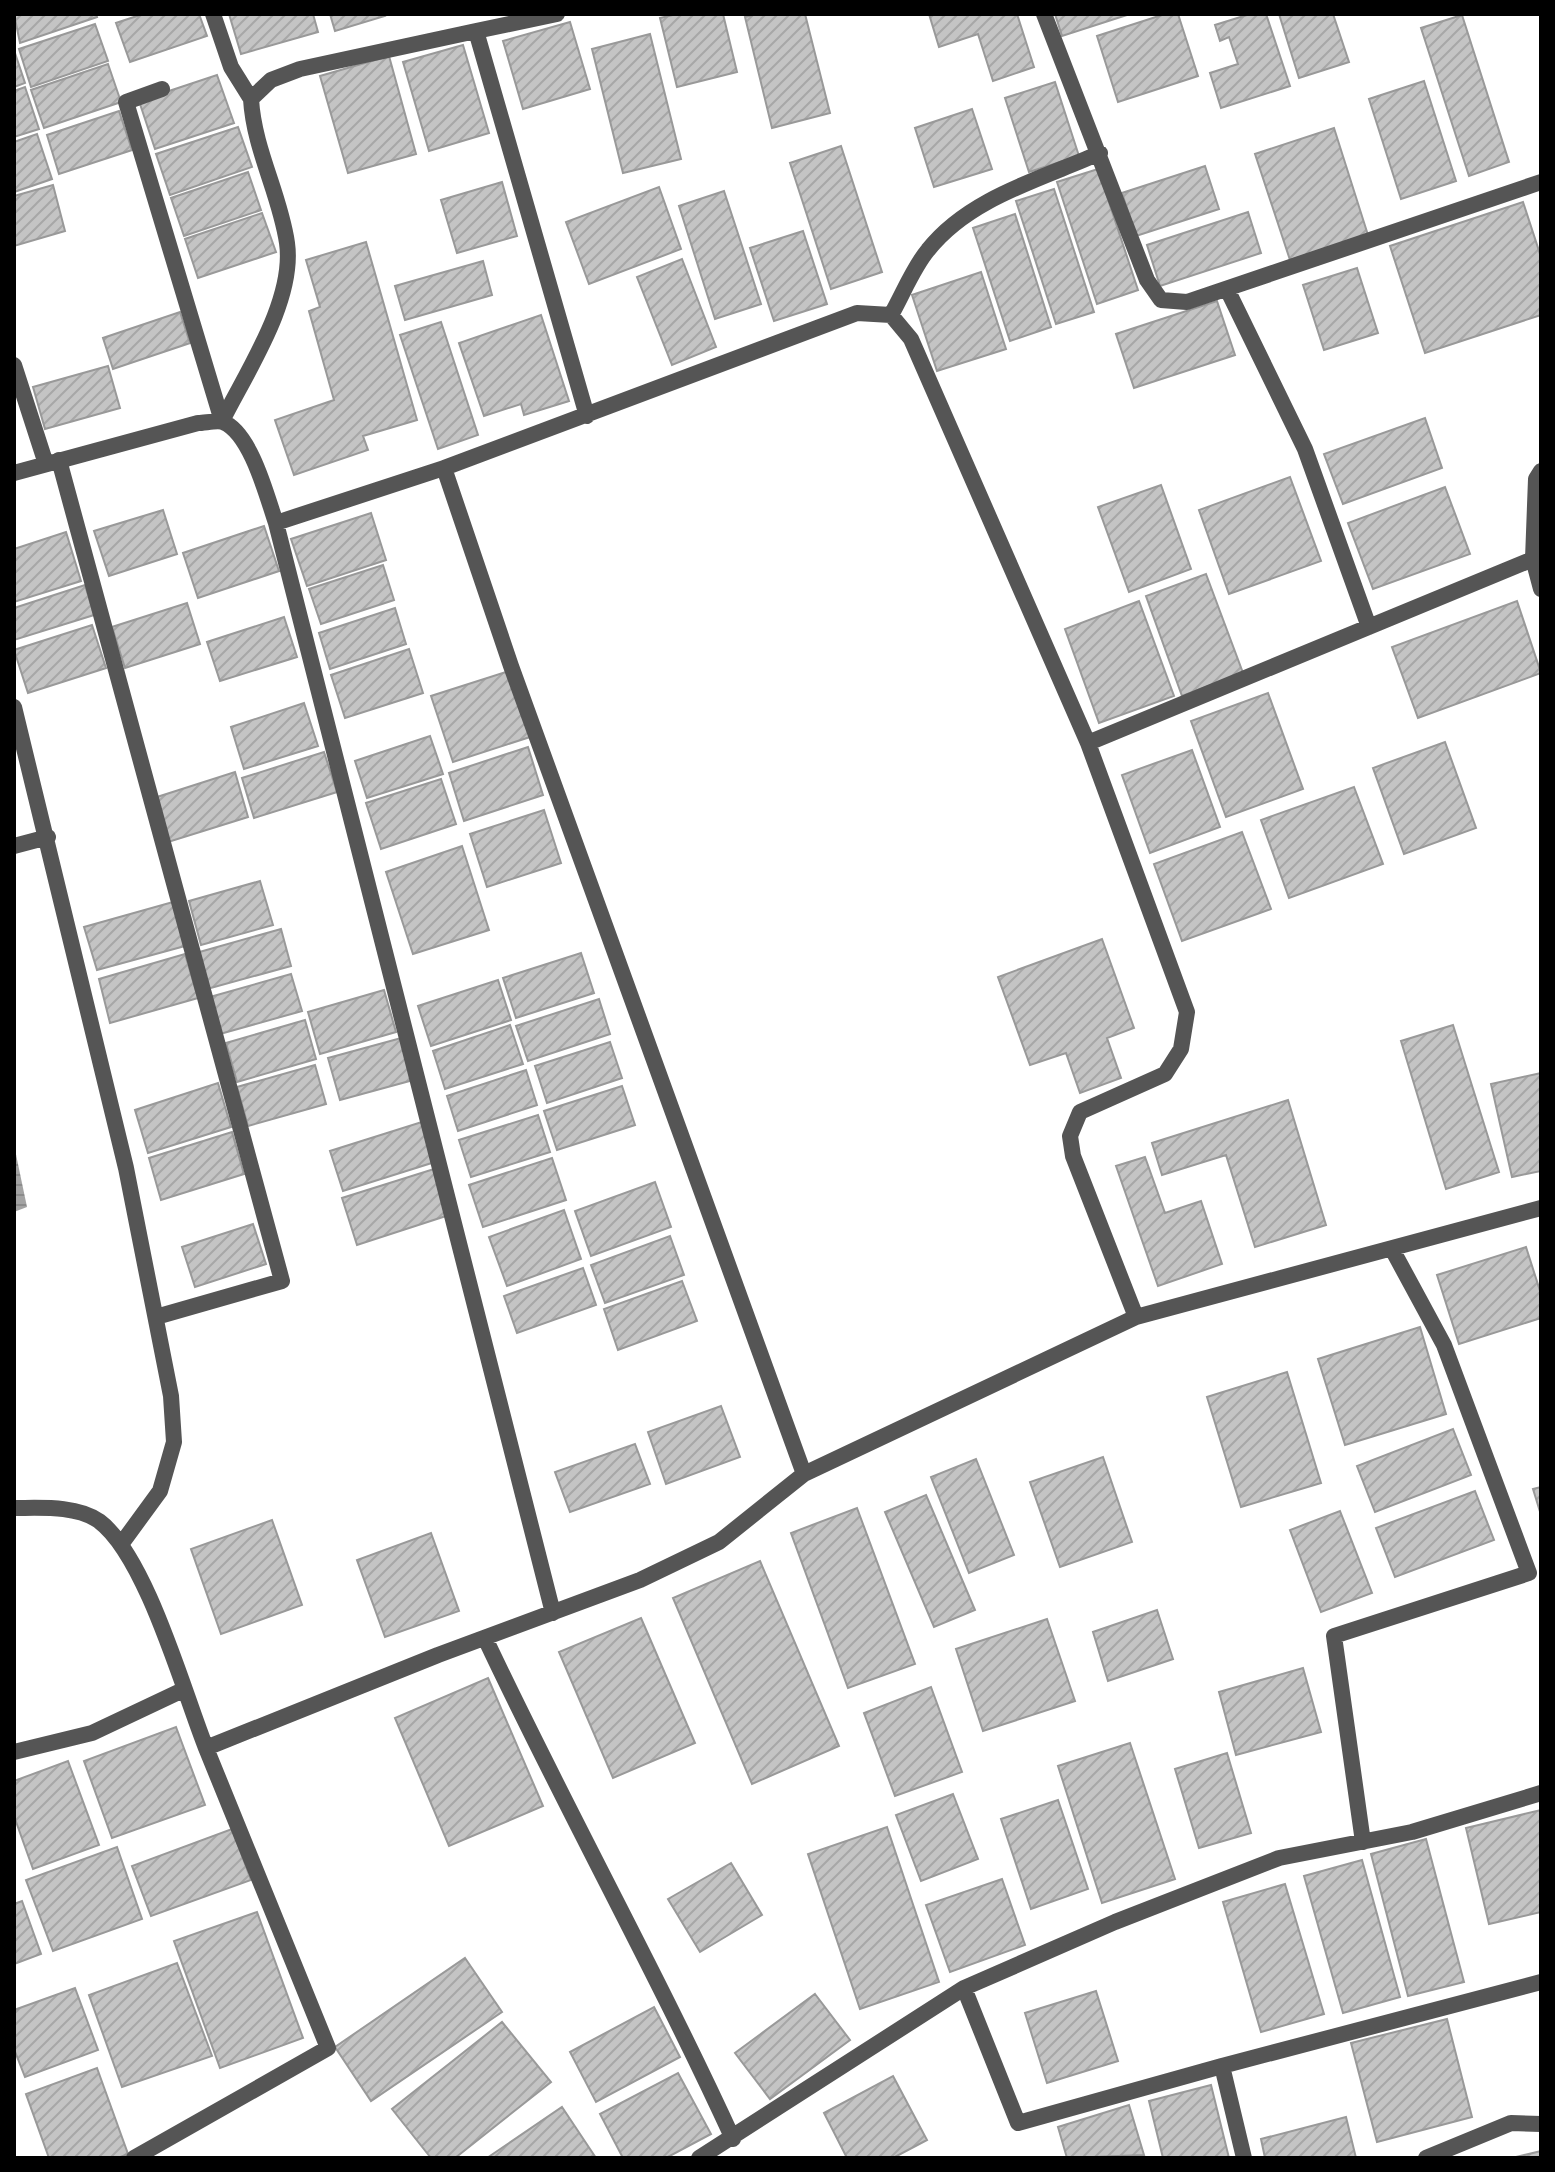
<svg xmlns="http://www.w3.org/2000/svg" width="1555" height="2172" font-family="Inter,sans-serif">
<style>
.water{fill:url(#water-rules)}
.building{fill:url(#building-hatch);stroke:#999;stroke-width:2}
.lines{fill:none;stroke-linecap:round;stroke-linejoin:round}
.street{stroke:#555;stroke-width:16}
</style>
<defs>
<pattern id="water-rules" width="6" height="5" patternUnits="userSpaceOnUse" patternTransform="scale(2)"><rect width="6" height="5" fill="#a3a3a3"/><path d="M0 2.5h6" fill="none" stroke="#8b8b8b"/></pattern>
<pattern id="building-hatch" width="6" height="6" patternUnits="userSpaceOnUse" patternTransform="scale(2)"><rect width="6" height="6" fill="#c4c4c4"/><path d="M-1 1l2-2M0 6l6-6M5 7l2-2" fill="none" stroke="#a7a7a7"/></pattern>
</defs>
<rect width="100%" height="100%" fill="#fff"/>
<path class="water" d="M 14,1145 L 27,1207 L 14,1212 Z"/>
<path class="building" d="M 14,14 L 96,14 L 97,17 L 20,43 Z
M 143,14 L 199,14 L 207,36 L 130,62 L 116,23 Z
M 229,14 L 313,14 L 318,32 L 241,54 Z
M 330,14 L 384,14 L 385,16 L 335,31 Z
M 677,14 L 723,14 L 737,72 L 677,87 L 660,18 Z
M 757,14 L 805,14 L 830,113 L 772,128 L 745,17 Z
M 929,14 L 1017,14 L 1034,67 L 993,81 L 978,34 L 939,47 Z
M 1055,14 L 1130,14 L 1062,36 Z
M 1165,14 L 1178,14 L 1198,76 L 1118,102 L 1097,36 Z
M 1250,14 L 1266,14 L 1290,86 L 1221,108 L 1210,73 L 1238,64 L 1229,37 L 1220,41 L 1215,25 Z
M 1279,14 L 1333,14 L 1349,62 L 1299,78 Z
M 1462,15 L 1509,162 L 1469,176 L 1421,28 Z
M 570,22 L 590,89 L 523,109 L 503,41 Z
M 95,24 L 108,61 L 31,87 L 19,49 Z
M 650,34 L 681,159 L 623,173 L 592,49 Z
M 463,45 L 489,133 L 429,151 L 403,62 Z
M 14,50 L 25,83 L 14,87 Z
M 389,56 L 416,154 L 348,173 L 320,76 Z
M 108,64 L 121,102 L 44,128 L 31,90 Z
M 217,75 L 234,123 L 155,149 L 139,101 Z
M 1424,81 L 1456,181 L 1401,199 L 1369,99 Z
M 1055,82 L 1079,156 L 1029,172 L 1005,98 Z
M 25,87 L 39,129 L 14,137 L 14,91 Z
M 972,109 L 992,169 L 934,187 L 915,128 Z
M 119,111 L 132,150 L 59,174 L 47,135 Z
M 238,127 L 252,167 L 170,195 L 156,154 Z
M 1334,128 L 1368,235 L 1290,260 L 1255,154 Z
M 37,134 L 52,179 L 14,192 L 14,142 Z
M 841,146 L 882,272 L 831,289 L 790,163 Z
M 1205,166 L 1219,209 L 1136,236 L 1122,193 Z
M 1098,169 L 1138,290 L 1097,304 L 1057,182 Z
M 248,172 L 261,210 L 184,236 L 171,198 Z
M 502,182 L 517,236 L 457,253 L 441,200 Z
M 53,185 L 65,231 L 14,246 L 14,196 Z
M 659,187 L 681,249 L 589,284 L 566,222 Z
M 1054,189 L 1094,312 L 1056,324 L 1016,201 Z
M 724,191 L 761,304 L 715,319 L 679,206 Z
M 1523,202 L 1541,257 L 1541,315 L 1425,353 L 1390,246 Z
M 1248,212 L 1261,253 L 1160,286 L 1147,245 Z
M 262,213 L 276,252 L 198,278 L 185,239 Z
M 1015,214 L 1051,327 L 1010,341 L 973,228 Z
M 803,231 L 827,304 L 774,321 L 750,248 Z
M 366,242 L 417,420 L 363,436 L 368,450 L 294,475 L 275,420 L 334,400 L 309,311 L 320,307 L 306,260 Z
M 682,259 L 716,347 L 672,365 L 637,277 Z
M 483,261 L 492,295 L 405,320 L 395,286 Z
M 1357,268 L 1378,333 L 1324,350 L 1303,285 Z
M 981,272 L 1006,349 L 937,371 L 912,295 Z
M 1217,301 L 1235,355 L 1134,388 L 1116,334 Z
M 180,312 L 190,343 L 113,369 L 103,338 Z
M 541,315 L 569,401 L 524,415 L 521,404 L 484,416 L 459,343 Z
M 441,322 L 478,435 L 438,449 L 400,335 Z
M 108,366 L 120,408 L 45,429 L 33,387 Z
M 1425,418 L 1442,468 L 1343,504 L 1324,454 Z
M 1290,477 L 1321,561 L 1229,594 L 1199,510 Z
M 1161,485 L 1191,569 L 1129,592 L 1098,507 Z
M 1445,487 L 1470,554 L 1373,589 L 1348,523 Z
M 163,510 L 177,554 L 109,576 L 94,531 Z
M 371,513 L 386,560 L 307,586 L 291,539 Z
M 264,526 L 279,571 L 198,598 L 183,553 Z
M 66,532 L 81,581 L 14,602 L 14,549 Z
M 383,565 L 394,600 L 321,624 L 309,589 Z
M 1206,574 L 1243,673 L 1182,696 L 1146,596 Z
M 85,585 L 94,615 L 14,640 L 14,608 Z
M 1139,601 L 1174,696 L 1099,723 L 1065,629 Z
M 1517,601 L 1541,673 L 1418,718 L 1392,647 Z
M 187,603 L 200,644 L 125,668 L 112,627 Z
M 395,608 L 406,644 L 330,669 L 319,633 Z
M 284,617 L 297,657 L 220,681 L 207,642 Z
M 92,625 L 106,668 L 28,693 L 14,650 Z
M 409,649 L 423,693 L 345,718 L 331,675 Z
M 509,671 L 530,737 L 453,762 L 431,696 Z
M 1268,693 L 1303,789 L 1226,817 L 1191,721 Z
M 304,703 L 318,746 L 244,769 L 231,727 Z
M 430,736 L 443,774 L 367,798 L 355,761 Z
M 1445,742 L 1476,828 L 1404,854 L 1373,768 Z
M 528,747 L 543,795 L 464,821 L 449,773 Z
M 1192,750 L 1220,827 L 1150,853 L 1122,775 Z
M 324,752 L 337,792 L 254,818 L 242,778 Z
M 235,772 L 248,817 L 168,842 L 154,798 Z
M 441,779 L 456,824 L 381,849 L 366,803 Z
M 1354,787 L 1383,864 L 1289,898 L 1261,820 Z
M 544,810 L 561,863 L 487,887 L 470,834 Z
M 1242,832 L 1271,909 L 1182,941 L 1154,864 Z
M 462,846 L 489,930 L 413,954 L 386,872 Z
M 260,881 L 273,925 L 201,945 L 189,901 Z
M 173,902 L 185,946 L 97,970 L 84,927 Z
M 281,929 L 291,966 L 207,989 L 196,953 Z
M 1102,939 L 1134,1028 L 1107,1038 L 1121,1078 L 1080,1093 L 1066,1053 L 1030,1065 L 998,977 Z
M 581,953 L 594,993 L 516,1018 L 503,978 Z
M 185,954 L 198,998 L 110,1023 L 99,979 Z
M 291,974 L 302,1011 L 220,1034 L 210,997 Z
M 498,980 L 511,1020 L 431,1046 L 418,1006 Z
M 384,990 L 396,1032 L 320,1054 L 308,1012 Z
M 599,999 L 610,1034 L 528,1061 L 516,1026 Z
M 305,1020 L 316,1059 L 237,1082 L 226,1043 Z
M 510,1025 L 523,1064 L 445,1089 L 433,1051 Z
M 1453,1025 L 1499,1172 L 1446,1189 L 1401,1041 Z
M 405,1037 L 417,1079 L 340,1100 L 328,1058 Z
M 610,1042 L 622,1078 L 547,1103 L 535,1066 Z
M 315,1065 L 326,1104 L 248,1126 L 237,1087 Z
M 526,1070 L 537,1105 L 458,1131 L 447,1096 Z
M 1541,1073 L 1541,1171 L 1512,1177 L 1491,1084 Z
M 218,1083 L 231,1127 L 148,1153 L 135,1110 Z
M 622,1086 L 635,1125 L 557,1150 L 544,1111 Z
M 1288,1100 L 1326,1225 L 1255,1247 L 1226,1155 L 1162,1175 L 1152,1143 Z
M 538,1115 L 550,1152 L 471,1177 L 459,1140 Z
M 425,1121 L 438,1161 L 343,1191 L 330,1151 Z
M 232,1132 L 244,1174 L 161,1200 L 149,1158 Z
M 1145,1157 L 1165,1213 L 1201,1201 L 1222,1264 L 1158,1286 L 1116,1166 Z
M 552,1158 L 566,1200 L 483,1227 L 469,1185 Z
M 434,1169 L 449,1215 L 357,1245 L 342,1198 Z
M 655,1182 L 671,1227 L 591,1256 L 575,1211 Z
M 564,1210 L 581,1259 L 507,1286 L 489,1237 Z
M 253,1224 L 266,1264 L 195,1287 L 182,1247 Z
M 670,1236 L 684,1275 L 605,1303 L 591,1265 Z
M 1526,1247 L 1541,1294 L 1541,1318 L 1459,1344 L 1437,1275 Z
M 583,1268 L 596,1305 L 517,1333 L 504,1296 Z
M 682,1281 L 697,1321 L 618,1350 L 604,1309 Z
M 1420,1327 L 1446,1414 L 1345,1445 L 1318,1359 Z
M 1287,1372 L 1321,1483 L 1241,1507 L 1207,1397 Z
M 721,1406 L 740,1457 L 666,1484 L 648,1432 Z
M 1453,1429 L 1471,1475 L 1375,1512 L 1357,1466 Z
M 635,1444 L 650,1484 L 570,1512 L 555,1472 Z
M 1103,1457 L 1132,1542 L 1060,1567 L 1030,1482 Z
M 976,1459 L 1014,1555 L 969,1573 L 931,1477 Z
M 1541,1487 L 1541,1515 L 1533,1489 Z
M 1475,1491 L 1494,1540 L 1395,1577 L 1376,1528 Z
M 926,1495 L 975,1610 L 934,1627 L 885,1512 Z
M 857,1508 L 915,1664 L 848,1688 L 791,1533 Z
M 1340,1511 L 1372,1593 L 1321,1612 L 1290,1530 Z
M 272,1520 L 302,1605 L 221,1634 L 191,1549 Z
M 431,1533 L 459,1611 L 385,1637 L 357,1560 Z
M 760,1561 L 839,1746 L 752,1784 L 673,1598 Z
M 1157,1610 L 1173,1659 L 1108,1681 L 1093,1632 Z
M 641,1618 L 695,1743 L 613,1778 L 559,1652 Z
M 1047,1619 L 1075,1701 L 983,1731 L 956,1649 Z
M 1303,1668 L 1321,1732 L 1236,1755 L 1219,1692 Z
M 488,1678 L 543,1806 L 449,1846 L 395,1718 Z
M 931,1687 L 962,1772 L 895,1796 L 864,1713 Z
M 176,1727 L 205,1805 L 112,1838 L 84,1761 Z
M 1130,1743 L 1175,1879 L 1102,1903 L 1058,1766 Z
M 1227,1753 L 1251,1833 L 1199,1848 L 1175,1769 Z
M 68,1761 L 99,1845 L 33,1869 L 14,1816 L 14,1781 Z
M 953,1794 L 978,1859 L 921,1881 L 896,1815 Z
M 1058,1800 L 1088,1889 L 1031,1909 L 1001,1819 Z
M 1541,1810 L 1541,1912 L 1489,1924 L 1466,1828 Z
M 887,1827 L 939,1982 L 860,2009 L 808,1854 Z
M 232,1829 L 251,1880 L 151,1916 L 132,1866 Z
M 1426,1839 L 1464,1982 L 1408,1996 L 1371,1854 Z
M 117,1847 L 142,1919 L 53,1951 L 26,1880 Z
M 1362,1860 L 1400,1997 L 1343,2013 L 1304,1876 Z
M 731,1863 L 762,1915 L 700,1952 L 668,1899 Z
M 1002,1879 L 1025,1945 L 950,1972 L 926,1905 Z
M 1285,1884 L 1324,2014 L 1261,2032 L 1223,1902 Z
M 22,1901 L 41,1954 L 14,1964 L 14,1904 Z
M 257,1912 L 303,2038 L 220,2068 L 174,1941 Z
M 465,1958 L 502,2012 L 371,2101 L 335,2047 Z
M 177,1963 L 212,2056 L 122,2087 L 89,1995 Z
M 75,1988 L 98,2050 L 25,2077 L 14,2049 L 14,2010 Z
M 1096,1991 L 1118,2061 L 1047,2083 L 1025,2013 Z
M 815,1994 L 850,2040 L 770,2099 L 735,2053 Z
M 654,2007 L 680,2057 L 596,2102 L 570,2052 Z
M 1447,2019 L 1472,2117 L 1377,2142 L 1351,2043 Z
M 502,2022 L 551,2082 L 455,2158 L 431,2158 L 392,2109 Z
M 97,2068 L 128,2154 L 118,2158 L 49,2158 L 26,2094 Z
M 678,2073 L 711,2134 L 666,2158 L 623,2158 L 600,2114 Z
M 893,2076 L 927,2140 L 893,2158 L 847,2158 L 824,2113 Z
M 1211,2085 L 1229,2158 L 1163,2158 L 1149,2101 Z
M 1129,2105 L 1144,2155 L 1067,2158 L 1058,2127 Z
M 562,2107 L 596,2158 L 487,2158 Z
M 1346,2117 L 1356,2158 L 1265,2158 L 1261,2139 Z
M 1541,2151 L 1541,2158 L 1512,2158 Z"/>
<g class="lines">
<path class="street" d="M 213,14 L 231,67 L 251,99
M 557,14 L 476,31 L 587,416
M 1044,14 L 1147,280 L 1161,300 L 1187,302 L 1541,182
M 162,89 L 126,102 L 222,421
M 1227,289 L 1305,449 L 1369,627
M 891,315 C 903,294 913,268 928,250 C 969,198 1041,179 1100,153
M 14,365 L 46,464
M 222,421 C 247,371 295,300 287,243 C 280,194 254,150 251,99 L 271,80 L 300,69 L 476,31
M 59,460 L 282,1281 L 156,1317
M 444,468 L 511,666 L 804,1474
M 1541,471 L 1536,479 L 1533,559 L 1541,589
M 14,473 L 198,423 C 205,423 217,420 223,422 C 251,433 267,497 276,523 L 553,1613
M 276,523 L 444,468 L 857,313 L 891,315 L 911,339 L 1088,743 L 1533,559
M 14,707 L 126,1168 L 171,1396 L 174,1442 L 160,1491 L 122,1543
M 1088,743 L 1187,1012 L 1181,1049 L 1165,1074 L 1080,1112 L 1070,1136 L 1073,1156 L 1136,1317
M 14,846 L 48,837
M 14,1508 C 40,1508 76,1505 99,1521 C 146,1556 183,1690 206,1748 L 438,1655 L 640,1580 L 719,1542 L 804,1474 L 1136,1317 L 1541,1208
M 485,1638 C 564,1806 655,1969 733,2139
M 14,1752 L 92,1733 L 183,1690
M 1363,1842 L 1334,1636 L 1529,1573 L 1444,1345 L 1392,1249
M 964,1988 L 1018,2123 L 1222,2066 L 1244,2158
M 1222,2066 L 1541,1982
M 134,2158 L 328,2048 L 206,1748
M 699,2158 L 964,1988 L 1115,1922 L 1279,1858 L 1412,1832 L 1541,1793
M 1426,2158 L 1511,2123 L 1541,2124"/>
</g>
<rect width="1555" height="2172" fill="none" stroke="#000000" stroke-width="32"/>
</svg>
